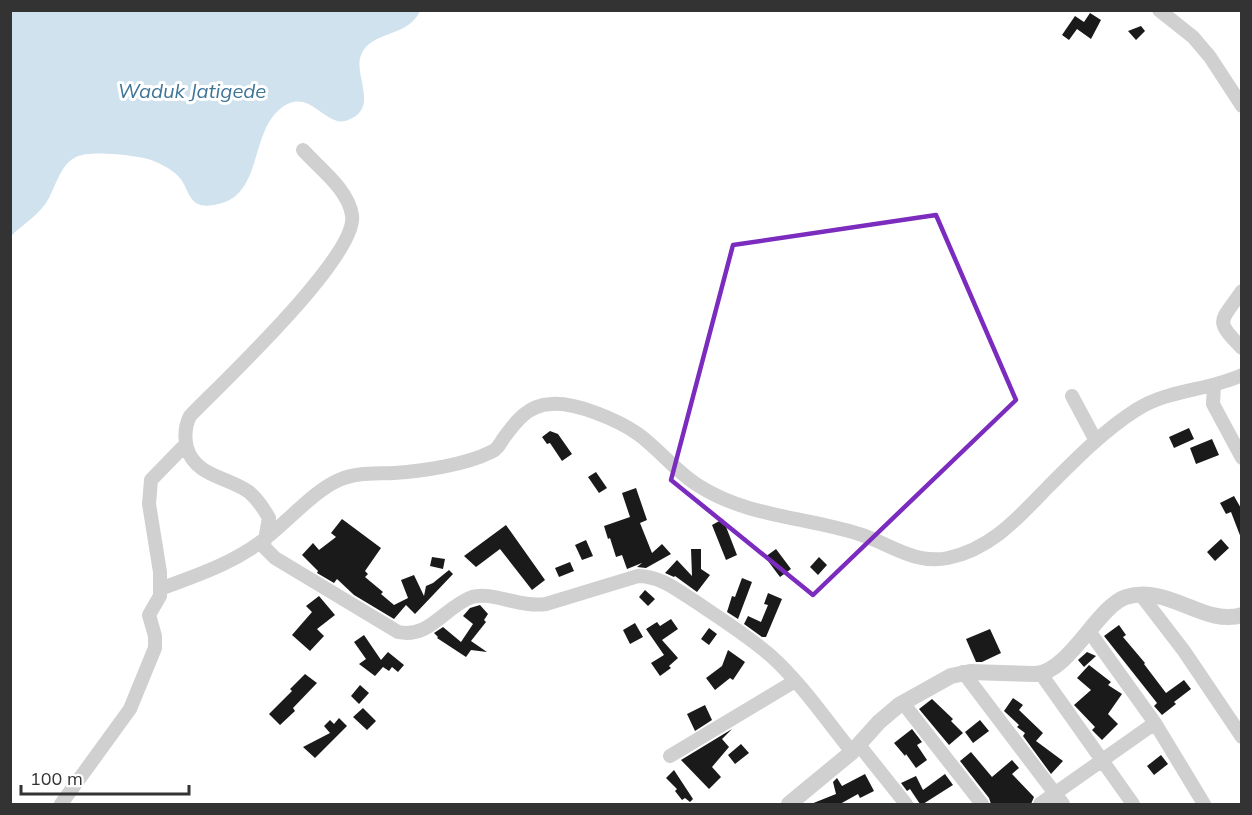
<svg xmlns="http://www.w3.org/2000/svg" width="1252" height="815" font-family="Mulish,sans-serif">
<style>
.water{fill:#cfe2ee}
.building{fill:#1a1a1a}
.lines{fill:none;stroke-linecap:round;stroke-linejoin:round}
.minor{stroke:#d0d0d0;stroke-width:14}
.tertiary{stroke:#d0d0d0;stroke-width:16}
.marked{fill:none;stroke:#7b2cbf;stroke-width:4.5;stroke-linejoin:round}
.labels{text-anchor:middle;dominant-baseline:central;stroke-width:6;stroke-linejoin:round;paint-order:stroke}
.water-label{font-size:20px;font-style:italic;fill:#3f7597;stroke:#fff}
</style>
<rect width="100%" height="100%" fill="#fff"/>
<path class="water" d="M 11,10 L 420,10 L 420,11 C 408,38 371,30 361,55 C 353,75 380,108 348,120 C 325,130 309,83 279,110 C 250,135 262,195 218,204 C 211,206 203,207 196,203 C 188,198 186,184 179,177 C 172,169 158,162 148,159 C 132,155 90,150 76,157 C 61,164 56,185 49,198 C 40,215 24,223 11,236 Z"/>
<path class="building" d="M 1090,13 L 1101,20 L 1091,39 L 1077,29 L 1069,40 L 1062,35 L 1075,16 L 1084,22 Z
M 1141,26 L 1145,31 L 1136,40 L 1128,31 Z
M 1189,428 L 1194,439 L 1174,448 L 1169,437 Z
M 550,431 L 558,434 L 572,454 L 562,461 L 550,443 L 547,444 L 542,437 Z
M 1212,439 L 1219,455 L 1196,464 L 1190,448 Z
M 596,472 L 607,488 L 599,493 L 588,477 Z
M 636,488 L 647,520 L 640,523 L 652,553 L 662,544 L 671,554 L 646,568 L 637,567 L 642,563 L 627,569 L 622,555 L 616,557 L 610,538 L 608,539 L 604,526 L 630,517 L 622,493 Z
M 1234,496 L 1242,510 L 1241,538 L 1231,512 L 1226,514 L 1220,503 Z
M 342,519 L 381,548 L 365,571 L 368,574 L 365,577 L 383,592 L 381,594 L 394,605 L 408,598 L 401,580 L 414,575 L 424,596 L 426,586 L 433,583 L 449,570 L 453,574 L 415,614 L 406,605 L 394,619 L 354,595 L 337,579 L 334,583 L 317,573 L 318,571 L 302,555 L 313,543 L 319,550 L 336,537 L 331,533 Z
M 723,519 L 737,555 L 726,560 L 712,525 Z
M 506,525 L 545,580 L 532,590 L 500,549 L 476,567 L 464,556 Z
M 1221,539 L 1229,548 L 1215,561 L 1207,552 Z
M 586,540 L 593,556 L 582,560 L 575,545 Z
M 691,549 L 701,549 L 701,569 L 710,575 L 697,592 L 675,576 L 674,577 L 665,573 L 677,560 L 692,576 Z
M 776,549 L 791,569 L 780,577 L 765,557 Z
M 432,557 L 445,559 L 443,569 L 430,566 Z
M 819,557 L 827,565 L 818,575 L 810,567 Z
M 570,562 L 574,571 L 559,577 L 555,568 Z
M 742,578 L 752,582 L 738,619 L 727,612 L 732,596 L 735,597 Z
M 645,590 L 655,599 L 648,606 L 639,597 Z
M 768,593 L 782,599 L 766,637 L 762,637 L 744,624 L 748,616 L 761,622 L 768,605 L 764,604 Z
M 319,596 L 335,615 L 317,629 L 324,636 L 310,651 L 292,635 L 312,612 L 306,606 Z
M 480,605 L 488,614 L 484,620 L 486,622 L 471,641 L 487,652 L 471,650 L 466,657 L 437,638 L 438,637 L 434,633 L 443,627 L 461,642 L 473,624 L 463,616 L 470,608 Z
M 671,619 L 678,629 L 662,640 L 678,658 L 669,666 L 671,668 L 660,676 L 651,663 L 664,655 L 646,629 L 657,622 L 660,626 Z
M 635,623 L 643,637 L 630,644 L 623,630 Z
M 1119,625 L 1126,635 L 1123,637 L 1145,663 L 1144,664 L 1166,693 L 1184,680 L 1191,689 L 1174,702 L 1176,704 L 1162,715 L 1154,706 L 1157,703 L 1104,636 Z
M 709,628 L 717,634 L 709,645 L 701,639 Z
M 990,629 L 1001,653 L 982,662 L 976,662 L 966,639 Z
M 364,635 L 381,660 L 388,652 L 404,665 L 398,672 L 392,667 L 389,671 L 383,667 L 375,676 L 359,664 L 366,659 L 354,642 Z
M 728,650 L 745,662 L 733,680 L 730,678 L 715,690 L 706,678 L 722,666 Z
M 1087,652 L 1096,656 L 1084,667 L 1078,660 Z
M 1089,665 L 1111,682 L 1108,685 L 1122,694 L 1108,714 L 1118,724 L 1102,740 L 1092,730 L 1095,727 L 1074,705 L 1091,690 L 1077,678 Z
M 305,674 L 317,683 L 293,708 L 295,711 L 280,725 L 269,714 L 292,691 L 290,689 Z
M 360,685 L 369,693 L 359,704 L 351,696 Z
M 1013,698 L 1023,705 L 1019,710 L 1043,733 L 1036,741 L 1063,761 L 1051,774 L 1023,736 L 1025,733 L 1017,727 L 1019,725 L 1004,711 Z
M 932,699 L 953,719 L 951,721 L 963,733 L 949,745 L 919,709 Z
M 705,705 L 712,720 L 695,731 L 687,714 Z
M 363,708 L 376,721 L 367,730 L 353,717 Z
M 339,718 L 347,726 L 315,758 L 303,747 L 330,733 L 324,726 L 330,720 L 334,724 Z
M 980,720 L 989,731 L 973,743 L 965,732 Z
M 732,729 L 722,739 L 729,747 L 712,767 L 721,777 L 709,789 L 681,760 Z
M 912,729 L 922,742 L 917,745 L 927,760 L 916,768 L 906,754 L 905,756 L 894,743 Z
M 741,744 L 749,753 L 735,764 L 728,755 Z
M 971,752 L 992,777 L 1012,760 L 1019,768 L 1012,774 L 1034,797 L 1031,804 L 991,804 L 989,798 L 960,761 Z
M 1161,755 L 1168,764 L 1154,775 L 1147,766 Z
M 674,770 L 693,799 L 690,802 L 685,798 L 682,800 L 675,791 L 677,789 L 666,778 Z
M 865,774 L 874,791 L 860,798 L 858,794 L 840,804 L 811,804 L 836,794 L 833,782 L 837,778 L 842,786 Z
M 945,774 L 953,785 L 923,804 L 920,804 L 910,789 L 907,791 L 901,783 L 916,776 L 923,790 Z"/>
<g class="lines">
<path class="minor" d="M 1159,10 L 1193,37 L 1210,57 L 1242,106
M 303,150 C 320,169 348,189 352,215 C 359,255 221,384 190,416 C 185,426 184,436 187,448 C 195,476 228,477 249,492 C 257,499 264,509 269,518 L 264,545 L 265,548 L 275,558 L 398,632 C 430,639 444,607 472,597 C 492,591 520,608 546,604 L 638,576 C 660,576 677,590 696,602 C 721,619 748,636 771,656 C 802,684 826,720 852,752
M 1242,291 C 1221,322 1213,319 1242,348
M 1214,385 L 1213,404 L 1242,458
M 1072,396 L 1096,441
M 160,589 C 200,574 232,564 266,538 C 288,521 315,490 339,480 C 356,472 376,474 394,473 C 423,471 465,465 491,452 C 497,450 500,444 503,439 C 516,421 528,405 551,404 C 576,402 618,420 638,434 C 660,450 676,472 699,486 C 748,517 806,517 859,534 C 889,543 914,565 948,558 C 991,549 1018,518 1047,488 C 1075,460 1103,431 1136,410 C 1168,389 1208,391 1242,375
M 1141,595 L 1184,651 L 1242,737
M 963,672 L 1063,804
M 1041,674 L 1133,804
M 903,703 L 982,804
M 1155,723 L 1204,804
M 859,745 L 906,804
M 670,756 L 795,681
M 61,804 L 130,709 L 155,648 L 155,636 L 149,615 L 160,596 L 160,572 L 149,504 L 151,480 L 186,444
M 1040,804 L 1155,723 L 1089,631"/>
<path class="tertiary" d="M 789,804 L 852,752 L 879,722 L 899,705 L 951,676 L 970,672 L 1036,674 C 1069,672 1098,606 1126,597 C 1169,584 1205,627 1242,615"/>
</g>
<path class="marked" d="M 936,215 L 1016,400 L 813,595 L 671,480 L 733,245 Z"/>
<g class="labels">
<g class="water-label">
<text x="192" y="90">Waduk Jatigede</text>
</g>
</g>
<rect width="1252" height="815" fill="none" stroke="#333333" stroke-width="24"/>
<path d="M21 785v9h168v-9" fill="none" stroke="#333333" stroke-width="3"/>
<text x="30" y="785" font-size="18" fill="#333333" stroke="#ffffff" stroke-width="4.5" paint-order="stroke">100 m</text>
</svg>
